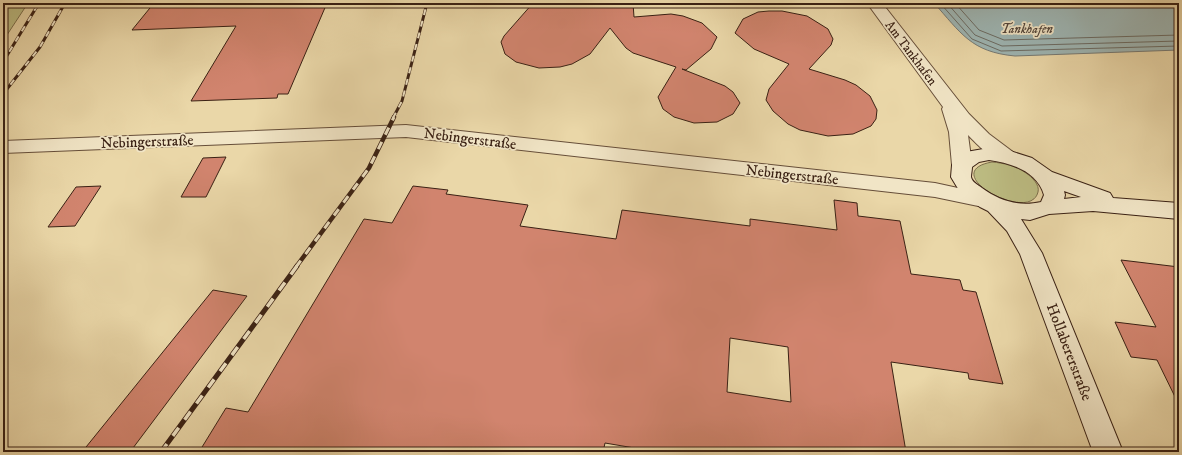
<svg xmlns="http://www.w3.org/2000/svg" width="1182" height="455" font-family="'IM FELL DW Pica',serif">
<style>
.green{fill:#bdbd83;stroke:#7c6f4c}
.water{fill:#9eb6b4;stroke:#767a74}
.lines{fill:none;stroke-linecap:round;stroke-linejoin:round}
.shore{stroke:#6c6c64;stroke-width:1}
.building{fill:#d1846e;stroke:#3a2114;fill-rule:evenodd}
.street-casing{stroke:#664e39;stroke-width:2}
.secondary-casing{stroke:#3a2114;stroke-width:2}
.street{fill:#f1e5c6;fill-rule:evenodd}
.secondary{fill:#f1e5c6;fill-rule:evenodd}
.rail-far2-casing{stroke:#3a2114;stroke-width:3}
.rail-far1-casing{stroke:#3a2114;stroke-width:4.5}
.rail-casing{stroke:#3a2114;stroke-width:5}
.rail-far2{stroke:#f1e5c6;stroke-width:2;stroke-dasharray:6;stroke-linecap:butt}
.rail-far1{stroke:#f1e5c6;stroke-width:3;stroke-dasharray:8;stroke-linecap:butt}
.rail{stroke:#f1e5c6;stroke-width:3.5;stroke-dasharray:10;stroke-linecap:butt}
.labels{text-anchor:middle;dominant-baseline:central;stroke-width:3.5;stroke-linejoin:round;paint-order:stroke}
.far-water-label{font-size:13px;font-style:italic;fill:#53463c;stroke:#f1e5c6}
.far-street-label{font-size:13px;fill:#3a2114;stroke:#f1e5c6}
.street-label{font-size:15px;fill:#3a2114;stroke:#f1e5c6}
</style>
<rect width="100%" height="100%" fill="#ead7a8"/>
<filter id="stains"><feTurbulence type="fractalNoise" baseFrequency=".005" numOctaves="4"/><feColorMatrix values="0 0 0 0 .2 0 0 0 0 .09 0 0 0 0 .02 0 0 0 .5 -.17"/></filter>
<radialGradient id="worn" r=".72"><stop offset=".6" stop-color="#630" stop-opacity="0"/><stop offset="1" stop-color="#630" stop-opacity=".3"/></radialGradient>
<path class="green" d="M 3,3 L 28,3 L 3,41 Z
M 992,162 C 1004,163 1016,166 1026,173 C 1032,177 1040,185 1038,192 C 1030,225 935,172 992,162 Z"/>
<path class="water" d="M 934,3 L 1179,3 L 1179,50 L 1015,56 C 971,52 961,33 934,3 Z"/>
<g class="lines">
<path class="shore" d="M 940,3 L 972,39 L 1001,51 L 1179,46
M 947,3 L 975,35 L 1002,46 L 1179,41
M 955,3 L 979,30 L 1004,40 L 1179,35"/>
</g>
<path class="building" d="M 154,3 L 327,3 L 288,94 L 278,94 L 277,98 L 191,101 L 236,26 L 132,30 Z
M 533,3 L 633,3 L 634,17 L 671,14 L 683,16 L 702,23 L 717,37 L 711,49 L 686,70 L 682,69 L 725,86 L 733,92 L 740,103 L 733,114 L 717,122 L 694,123 L 674,117 L 663,109 L 658,97 L 676,67 L 633,53 L 626,48 L 610,28 L 590,54 L 572,64 L 560,67 L 539,68 L 516,62 L 505,54 L 501,42 L 504,36 Z
M 769,11 L 782,11 L 807,16 L 828,29 L 833,39 L 831,45 L 809,69 L 845,80 L 856,85 L 870,96 L 877,110 L 876,119 L 871,126 L 853,134 L 828,136 L 800,130 L 788,124 L 773,111 L 766,100 L 769,89 L 789,64 L 754,49 L 735,33 L 743,19 L 758,12 Z
M 226,157 L 206,197 L 181,197 L 203,158 Z
M 101,186 L 75,226 L 48,227 L 76,187 Z
M 413,186 L 448,190 L 446,194 L 528,205 L 520,226 L 616,239 L 622,210 L 750,226 L 750,219 L 837,230 L 834,200 L 857,203 L 858,216 L 900,221 L 911,274 L 960,280 L 963,290 L 976,292 L 1003,384 L 969,379 L 968,373 L 891,362 L 906,452 L 658,452 L 605,443 L 603,452 L 199,452 L 226,408 L 248,412 L 364,219 L 392,223 ZM 730,338 L 788,347 L 791,402 L 727,392 Z
M 1121,260 L 1179,267 L 1179,405 L 1157,360 L 1131,357 L 1115,322 L 1156,327 Z
M 213,290 L 247,296 L 130,452 L 82,452 Z"/>
<g class="lines">
<g class="street-casing">
<path id="street" d="M 867,3 L 882,3 L 969,114 L 989,134 L 1013,152 L 1016,156 L 1013,160 C 995,165 979,146 968,135 L 972,165 L 969,170 L 962,172 L 955,170 L 952,165 L 949,132 L 942,109 L 943,107 Z
M 406,125 L 935,183 L 990,195 L 994,200 L 990,205 L 983,207 L 935,197 L 406,137 L 3,153 L 3,141 Z"/>
</g>
<g class="secondary-casing">
<path id="secondary" d="M 989,148 L 1007,150 L 1032,158 L 1052,172 L 1110,193 L 1113,198 L 1179,203 L 1179,219 L 1093,211 L 1049,214 L 1030,220 L 1021,219 L 1042,253 L 1123,452 L 1093,452 L 1020,254 L 1007,231 L 988,211 L 980,207 L 960,192 L 951,177 L 952,165 L 955,160 L 966,152 ZM 989,160 C 1011,163 1037,171 1044,195 L 1041,202 C 1019,207 1000,201 982,188 C 978,185 972,182 971,177 C 971,174 972,170 972,167 L 979,162 ZM 1064,191 L 1081,197 L 1064,199 L 1065,195 Z"/>
</g>
<use href="#street" class="street"/>
<use href="#secondary" class="secondary"/>
<g class="rail-far2-casing">
<path id="rail-far2" d="M 3,62 L 39,3
M 3,94 L 40,47 L 65,3
M 393,118 L 402,101 L 427,3"/>
</g>
<g class="rail-far1-casing">
<path id="rail-far1" d="M 296,267 L 369,168 L 394,117"/>
</g>
<g class="rail-casing">
<path id="rail" d="M 161,452 L 297,266"/>
</g>
<use href="#rail-far2" class="rail-far2"/>
<use href="#rail-far1" class="rail-far1"/>
<use href="#rail" class="rail"/>
</g>
<g class="labels">
<g class="far-water-label">
<text x="1027" y="29">Tankhafen</text>
</g>
<g class="far-street-label">
<text transform="translate(911 53) rotate(53)">Am Tankhafen</text>
</g>
<g class="street-label">
<text transform="translate(470 139) rotate(7)">Nebingerstraße</text>
<text transform="translate(147 142) rotate(-2)">Nebingerstraße</text>
<text transform="translate(792 175) rotate(6)">Nebingerstraße</text>
<text transform="translate(1069 352) rotate(69)">Hollabererstraße</text>
</g>
</g>
<rect width="1182" height="455" fill="none" stroke="#ead7a8" stroke-width="16"/>
<rect x="4" y="4" width="1174" height="447" fill="none" stroke="#3a2114" stroke-width="2"/>
<rect x="8" y="8" width="1166" height="439" fill="none" stroke="#3a2114"/>
<rect width="100%" height="100%" filter="url(#stains)"/>
<rect width="100%" height="100%" fill="url(#worn)"/>
</svg>
